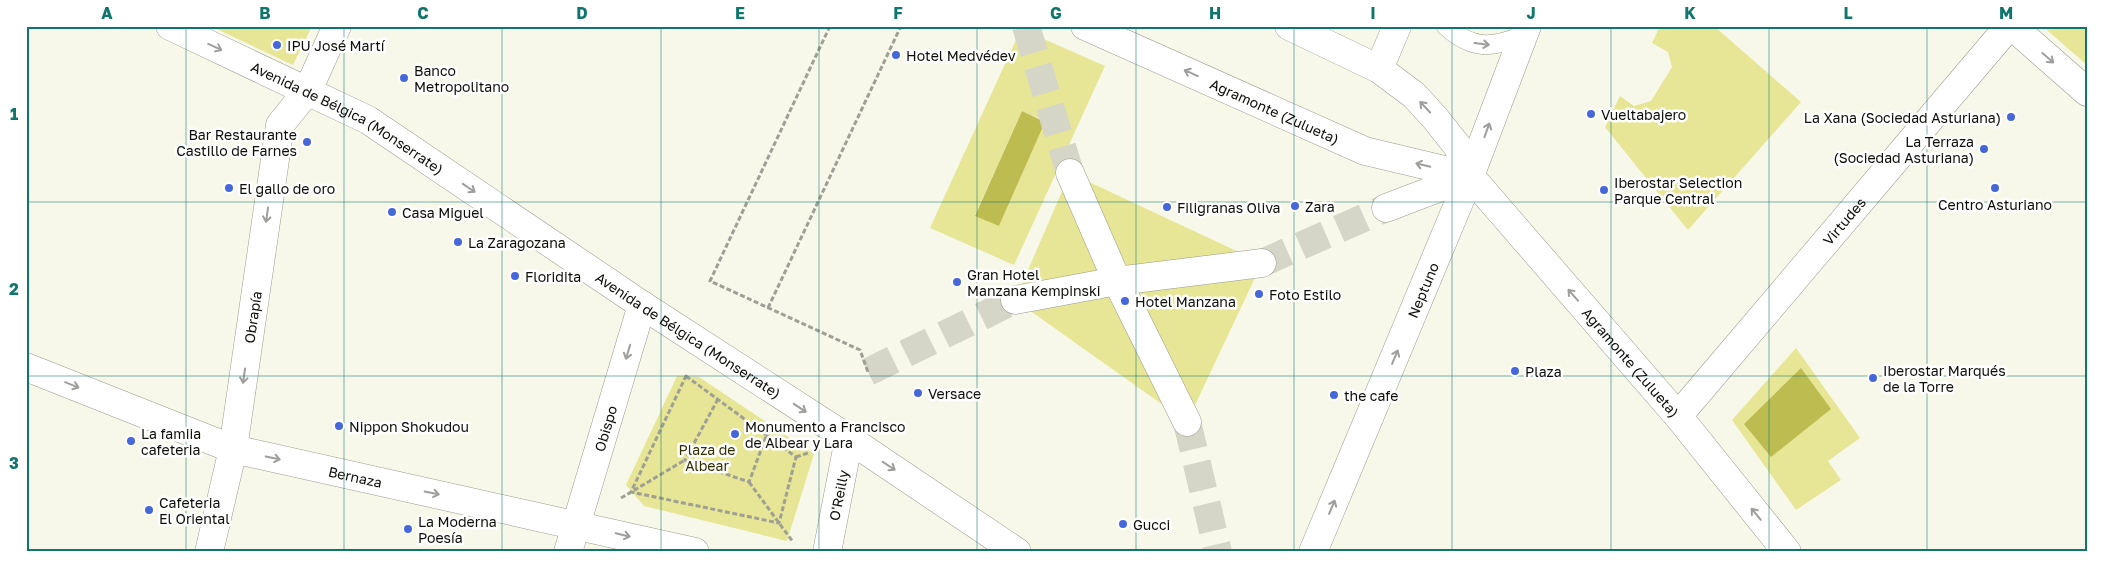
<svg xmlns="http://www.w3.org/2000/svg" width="2113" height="578" font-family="'Golos Text',sans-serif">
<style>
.green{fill:#e6e696;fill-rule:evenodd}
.water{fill:#bdbc50}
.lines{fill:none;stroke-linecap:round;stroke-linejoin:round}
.street-tunnel{stroke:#d5d5c8;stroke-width:28;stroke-dasharray:28 14;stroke-linecap:butt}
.lane-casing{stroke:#9a9b8e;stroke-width:20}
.street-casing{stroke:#9a9b8e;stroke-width:29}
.secondary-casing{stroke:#9a9b8e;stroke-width:29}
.primary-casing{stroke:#9a9b8e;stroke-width:29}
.path{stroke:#9f9f95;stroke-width:3;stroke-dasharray:5 2.5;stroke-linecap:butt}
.lane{stroke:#fff;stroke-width:19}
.street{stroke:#fff;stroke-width:28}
.secondary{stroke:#fff;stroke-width:28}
.primary{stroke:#fff;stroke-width:28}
.oneway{stroke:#9e9e9c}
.grid{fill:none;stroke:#0f766e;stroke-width:1;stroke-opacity:0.55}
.poi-dot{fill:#4567da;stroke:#fff;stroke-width:2}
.labels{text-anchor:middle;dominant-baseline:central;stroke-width:5;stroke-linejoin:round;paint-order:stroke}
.poi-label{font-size:14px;fill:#0d0d08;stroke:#fff;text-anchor:start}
.street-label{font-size:14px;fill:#0d0d08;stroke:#fff}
.park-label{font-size:14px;fill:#302f00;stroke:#fff}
.neatline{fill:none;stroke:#0f766e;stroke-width:2}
.grid-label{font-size:16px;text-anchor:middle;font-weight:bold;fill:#0f766e}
</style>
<rect width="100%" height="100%" fill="#f8f8ea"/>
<path class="green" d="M 210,26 L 312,26 L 293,65 Z
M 1660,26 L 1714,26 L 1801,102 L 1688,230 L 1605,127 L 1620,96 L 1634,106 L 1651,101 L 1672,67 L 1668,52 L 1652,43 Z
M 2043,26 L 2087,26 L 2087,65 L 2048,31 Z
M 1021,29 L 1105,66 L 1014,265 L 930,228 ZM 1022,111 L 1045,121 L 999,226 L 975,215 Z
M 1070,173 L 1262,263 L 1187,422 L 1015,300 Z
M 1796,348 L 1860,438 L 1828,461 L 1841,480 L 1796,510 L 1732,420 Z
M 677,376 L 699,377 L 814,454 L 787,541 L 644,506 L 626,485 Z"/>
<path class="water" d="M 1022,111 L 1045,122 L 999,226 L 975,216 Z
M 1801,368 L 1831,409 L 1771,457 L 1744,424 Z"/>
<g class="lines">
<path class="street-tunnel" d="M 1026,26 L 1070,173
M 1262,263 L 1386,208
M 868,372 L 1015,300
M 1187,422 L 1218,552"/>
<g class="lane-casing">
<path id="lane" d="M 1446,26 C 1472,50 1492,48 1522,36"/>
</g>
<g class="street-casing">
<g id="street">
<path d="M 1379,69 L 1397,26"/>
<path d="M 1070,173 L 1117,281 L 1187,422"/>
<path d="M 1386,208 L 1470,176"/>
<path d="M 1015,300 L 1117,281 L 1262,263"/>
<path id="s1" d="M 26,367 L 233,449 L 695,552"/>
<path id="s2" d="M 1678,416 L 2009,26"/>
<path id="s3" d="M 209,552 L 233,449 L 280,125 L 308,90"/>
<path id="s4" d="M 568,552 L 642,305"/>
<path id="s5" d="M 827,552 L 849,439"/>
</g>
</g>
<g class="secondary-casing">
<g id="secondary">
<path d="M 308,90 L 337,26"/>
<path id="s6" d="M 1313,552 L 1470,176 L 1527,26"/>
</g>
</g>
<g class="primary-casing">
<g id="primary">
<path id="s7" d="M 170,26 L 368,120 L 642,305 L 849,439 L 1017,552"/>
<path id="s8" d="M 1085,26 L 1365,151 L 1470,176"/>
<path id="s9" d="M 1289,26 L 1379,69 L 1414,95 L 1435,118 L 1458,147 L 1470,176 L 1678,416 L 1787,552"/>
<path d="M 2012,26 L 2087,92"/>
</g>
</g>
<path class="path" d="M 830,26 L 710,281 L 860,350 L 868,372
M 768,308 L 901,26
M 686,376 L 796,457 L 779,523 L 631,492 Z
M 718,399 L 685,460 L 749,482 L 767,434
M 796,457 L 808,453
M 749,482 L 793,542
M 621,498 L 685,460"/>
<use href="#lane" class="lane"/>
<use href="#street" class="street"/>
<use href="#secondary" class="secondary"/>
<use href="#primary" class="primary"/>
</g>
<defs><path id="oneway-shaft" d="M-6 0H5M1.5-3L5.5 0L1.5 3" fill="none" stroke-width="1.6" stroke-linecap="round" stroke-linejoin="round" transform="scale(1.25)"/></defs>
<g class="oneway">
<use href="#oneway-shaft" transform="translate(1482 44) rotate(7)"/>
<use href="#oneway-shaft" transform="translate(215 47) rotate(25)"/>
<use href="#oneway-shaft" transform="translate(2048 58) rotate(41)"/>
<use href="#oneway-shaft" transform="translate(1191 73) rotate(-156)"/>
<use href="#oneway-shaft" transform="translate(1425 107) rotate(-133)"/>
<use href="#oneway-shaft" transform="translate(1487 130) rotate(-70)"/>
<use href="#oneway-shaft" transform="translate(1423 165) rotate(-167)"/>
<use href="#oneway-shaft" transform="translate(469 188) rotate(34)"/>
<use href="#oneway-shaft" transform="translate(267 215) rotate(98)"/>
<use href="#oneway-shaft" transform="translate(1573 295) rotate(-131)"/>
<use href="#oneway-shaft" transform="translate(628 352) rotate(107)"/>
<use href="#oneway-shaft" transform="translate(1395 357) rotate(-67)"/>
<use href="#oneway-shaft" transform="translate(244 376) rotate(98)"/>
<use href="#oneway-shaft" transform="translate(72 385) rotate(22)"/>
<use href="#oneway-shaft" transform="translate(800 408) rotate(33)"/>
<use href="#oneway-shaft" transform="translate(273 458) rotate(12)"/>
<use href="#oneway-shaft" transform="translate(889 466) rotate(34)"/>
<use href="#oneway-shaft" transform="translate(432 493) rotate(12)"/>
<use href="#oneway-shaft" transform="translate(1332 507) rotate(-67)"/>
<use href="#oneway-shaft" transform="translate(1756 514) rotate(-129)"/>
<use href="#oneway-shaft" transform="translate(623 535) rotate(13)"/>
</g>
<path class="grid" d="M 186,26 L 186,552M 344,26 L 344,552M 502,26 L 502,552M 661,26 L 661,552M 819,26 L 819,552M 977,26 L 977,552M 1136,26 L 1136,552M 1294,26 L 1294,552M 1452,26 L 1452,552M 1611,26 L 1611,552M 1769,26 L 1769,552M 1927,26 L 1927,552M 26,202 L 2087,202M 26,376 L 2087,376"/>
<g class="poi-dot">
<circle cx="277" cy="45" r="5"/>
<circle cx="896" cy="55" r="5"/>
<circle cx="404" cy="78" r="5"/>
<circle cx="1591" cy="114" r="5"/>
<circle cx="2011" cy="117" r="5"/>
<circle cx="307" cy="142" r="5"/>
<circle cx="1984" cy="149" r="5"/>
<circle cx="229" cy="188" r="5"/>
<circle cx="1995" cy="188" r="5"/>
<circle cx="1604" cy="190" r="5"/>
<circle cx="1295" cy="206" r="5"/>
<circle cx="1167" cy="207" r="5"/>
<circle cx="392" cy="212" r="5"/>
<circle cx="458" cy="242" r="5"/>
<circle cx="515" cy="276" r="5"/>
<circle cx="957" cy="282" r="5"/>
<circle cx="1259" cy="294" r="5"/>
<circle cx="1125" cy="301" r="5"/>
<circle cx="1515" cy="371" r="5"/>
<circle cx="1873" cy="378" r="5"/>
<circle cx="918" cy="393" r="5"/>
<circle cx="1334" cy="395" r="5"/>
<circle cx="339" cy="426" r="5"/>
<circle cx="735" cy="434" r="5"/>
<circle cx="131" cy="441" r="5"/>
<circle cx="149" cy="510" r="5"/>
<circle cx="1123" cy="524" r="5"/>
<circle cx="408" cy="529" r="5"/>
</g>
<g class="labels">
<g class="poi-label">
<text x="287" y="45">IPU José Martí</text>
<text x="906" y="55">Hotel Medvédev</text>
<text x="414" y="70">Banco<tspan x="414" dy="16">Metropolitano</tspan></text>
<text x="1601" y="114">Vueltabajero</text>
<text x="2001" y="117" text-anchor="end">La Xana (Sociedad Asturiana)</text>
<text x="297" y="134" text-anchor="end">Bar Restaurante<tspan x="297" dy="16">Castillo de Farnes</tspan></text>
<text x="1974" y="141" text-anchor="end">La Terraza<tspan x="1974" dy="16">(Sociedad Asturiana)</tspan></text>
<text x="1614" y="182">Iberostar Selection<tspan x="1614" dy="16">Parque Central</tspan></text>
<text x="239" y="188">El gallo de oro</text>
<text x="1995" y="204" text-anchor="middle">Centro Asturiano</text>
<text x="1305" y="206">Zara</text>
<text x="1177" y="207">Filigranas Oliva</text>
<text x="402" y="212">Casa Miguel</text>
<text x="468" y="242">La Zaragozana</text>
<text x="967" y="274">Gran Hotel<tspan x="967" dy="16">Manzana Kempinski</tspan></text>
<text x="525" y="276">Floridita</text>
<text x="1269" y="294">Foto Estilo</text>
<text x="1135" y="301">Hotel Manzana</text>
<text x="1883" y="370">Iberostar Marqués<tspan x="1883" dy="16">de la Torre</tspan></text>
<text x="1525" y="371">Plaza</text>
<text x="928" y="393">Versace</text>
<text x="1344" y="395">the cafe</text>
<text x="349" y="426">Nippon Shokudou</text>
<text x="745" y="426">Monumento a Francisco<tspan x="745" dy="16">de Albear y Lara</tspan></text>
<text x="141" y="433">La famiia<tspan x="141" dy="16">cafeteria</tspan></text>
<text x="159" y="502">Cafeteria<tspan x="159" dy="16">El Oriental</tspan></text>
<text x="418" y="521">La Moderna<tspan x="418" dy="16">Poesía</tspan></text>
<text x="1133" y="524">Gucci</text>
</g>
<g class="street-label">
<text stroke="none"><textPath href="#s8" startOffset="208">Agramonte (Zulueta)</textPath></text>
<text stroke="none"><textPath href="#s7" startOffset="200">Avenida de Bélgica (Monserrate)</textPath></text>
<text stroke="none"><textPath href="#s2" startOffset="256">Virtudes</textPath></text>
<text stroke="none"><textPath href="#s6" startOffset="284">Neptuno</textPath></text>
<text stroke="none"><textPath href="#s3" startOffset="239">Obrapía</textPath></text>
<text stroke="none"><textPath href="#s7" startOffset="605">Avenida de Bélgica (Monserrate)</textPath></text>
<text stroke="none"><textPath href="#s9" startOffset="489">Agramonte (Zulueta)</textPath></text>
<text stroke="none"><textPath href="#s4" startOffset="129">Obispo</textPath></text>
<text stroke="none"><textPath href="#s1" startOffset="348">Bernaza</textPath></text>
<text stroke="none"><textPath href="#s5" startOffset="58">O'Reilly</textPath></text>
</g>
<g class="park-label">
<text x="707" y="449">Plaza de<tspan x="707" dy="16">Albear</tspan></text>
</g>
</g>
<rect width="2113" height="578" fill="none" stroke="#ffffff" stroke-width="55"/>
<rect x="28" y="28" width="2058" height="522" class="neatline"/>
<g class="grid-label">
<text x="107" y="19">A</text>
<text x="265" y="19">B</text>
<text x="423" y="19">C</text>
<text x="582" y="19">D</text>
<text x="740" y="19">E</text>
<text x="898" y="19">F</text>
<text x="1056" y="19">G</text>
<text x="1215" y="19">H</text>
<text x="1373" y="19">I</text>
<text x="1531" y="19">J</text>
<text x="1690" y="19">K</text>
<text x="1848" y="19">L</text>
<text x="2006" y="19">M</text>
<text x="14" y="120">1</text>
<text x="14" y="295">2</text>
<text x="14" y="469">3</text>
</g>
</svg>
